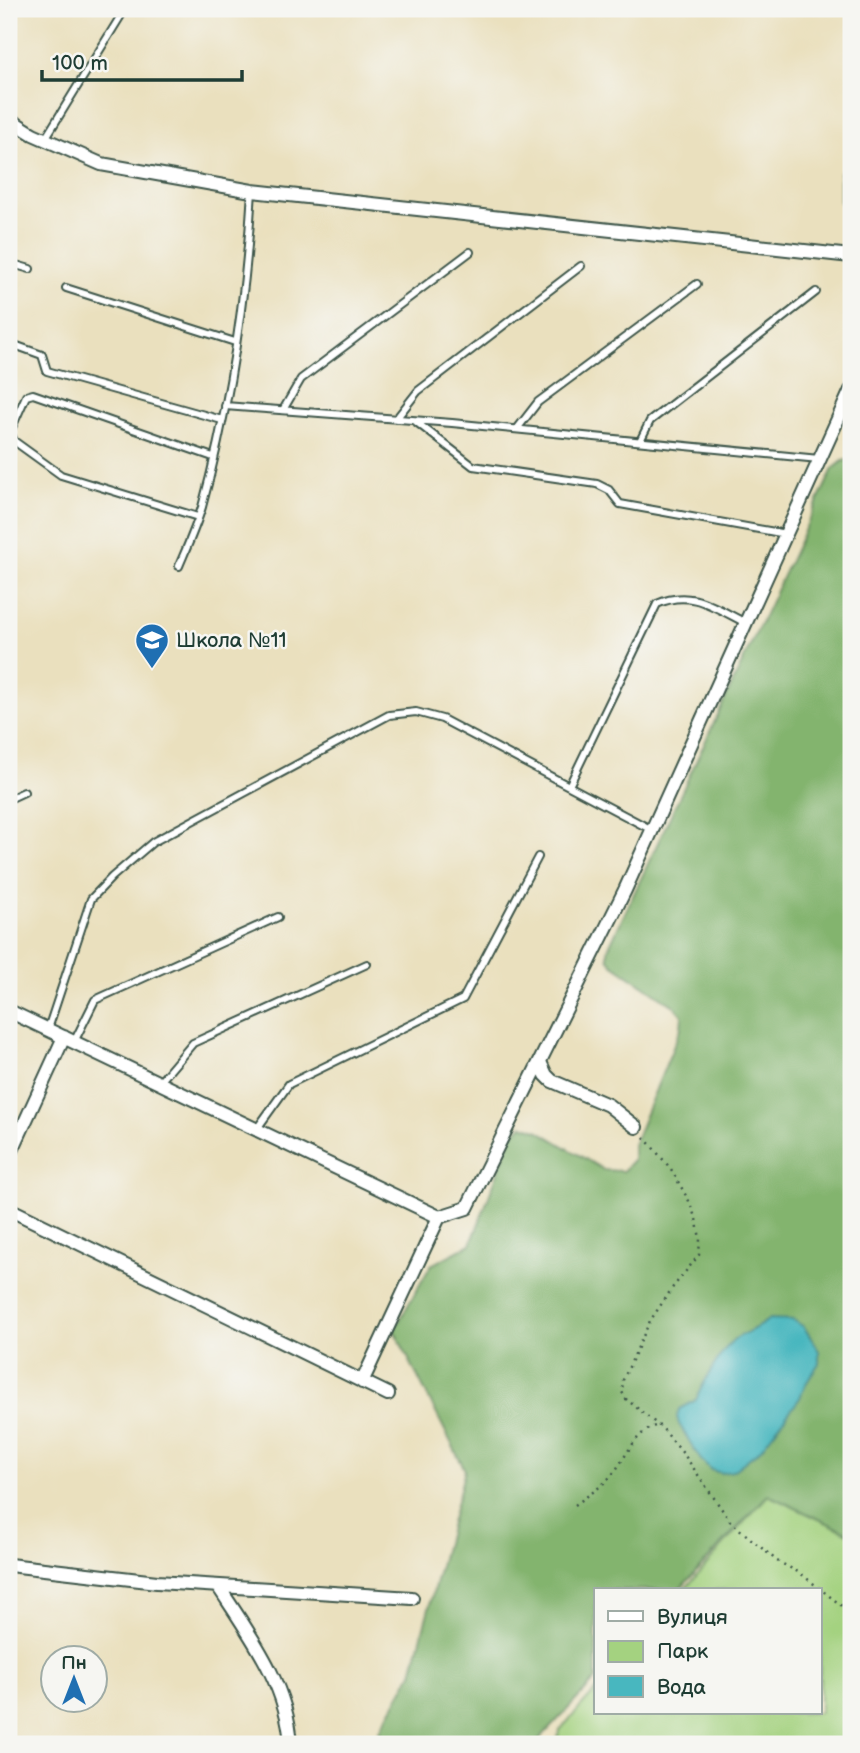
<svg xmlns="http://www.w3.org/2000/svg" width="860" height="1753" font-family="'Balsamiq Sans',sans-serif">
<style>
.green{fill:#a4d280;stroke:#62885a;stroke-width:2}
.forest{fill:#83b46e;stroke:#517851;stroke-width:2}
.water{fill:#48b7bf;stroke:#347a7a;stroke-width:2}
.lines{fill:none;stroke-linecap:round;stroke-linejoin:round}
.lane-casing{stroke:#3d5549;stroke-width:10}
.street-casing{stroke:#3d5549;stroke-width:16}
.path{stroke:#3d5549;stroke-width:2.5;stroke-dasharray:2 5;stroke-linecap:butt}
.lane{stroke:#fff;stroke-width:6}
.street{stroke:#fff;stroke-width:12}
.labels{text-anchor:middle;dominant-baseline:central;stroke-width:5;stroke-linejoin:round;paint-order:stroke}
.poi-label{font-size:21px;fill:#1f3d34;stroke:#f6f6f2;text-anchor:start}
</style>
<rect width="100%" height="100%" fill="#f6f6f2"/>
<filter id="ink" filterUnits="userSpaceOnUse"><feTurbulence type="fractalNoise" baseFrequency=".0143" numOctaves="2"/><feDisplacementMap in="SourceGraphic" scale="14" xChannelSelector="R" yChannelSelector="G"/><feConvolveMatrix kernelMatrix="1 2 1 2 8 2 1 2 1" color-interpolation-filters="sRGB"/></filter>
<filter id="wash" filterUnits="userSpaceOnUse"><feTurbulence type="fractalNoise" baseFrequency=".00686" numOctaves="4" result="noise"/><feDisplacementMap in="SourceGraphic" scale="28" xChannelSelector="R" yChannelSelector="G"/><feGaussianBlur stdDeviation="1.57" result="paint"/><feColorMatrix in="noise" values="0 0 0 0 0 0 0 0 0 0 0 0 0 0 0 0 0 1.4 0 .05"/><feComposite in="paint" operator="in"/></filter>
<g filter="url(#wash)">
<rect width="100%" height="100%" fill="#eae0be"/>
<path class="green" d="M 768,1495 L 851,1534 L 851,1744 L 555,1744 L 560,1730 L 596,1690 L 596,1713 L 820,1713 L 820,1590 L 684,1590 Z"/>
<path class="forest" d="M 851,162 L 851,222 L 840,201 L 840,173 Z
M 851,459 L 851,1534 L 768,1495 L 679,1590 L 596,1590 L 596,1679 L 535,1744 L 384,1744 L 379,1732 L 412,1673 L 465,1470 L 394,1330 L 431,1265 L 471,1244 L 512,1135 L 523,1125 L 537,1130 L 604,1170 L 623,1171 L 633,1160 L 633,1145 L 681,1028 L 682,1015 L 674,1006 L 612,964 L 608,958 L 608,949 L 833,469 L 843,461 Z"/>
<path class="water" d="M 769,1319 L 793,1320 L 804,1327 L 819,1351 L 819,1363 L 804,1387 L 800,1398 L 761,1449 L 733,1471 L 721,1473 L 711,1470 L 700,1459 L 679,1424 L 677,1417 L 679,1409 L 696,1400 C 700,1388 721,1352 731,1342 C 738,1335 758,1329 769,1319 Z"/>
</g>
<g filter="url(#ink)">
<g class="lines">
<g class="lane-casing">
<path id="lane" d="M 45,139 L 125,9
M 9,263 L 30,269
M 66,288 L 235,342
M 9,343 L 42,355 L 47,371 L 222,420
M 225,406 L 452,423 L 819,459
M 283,410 L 301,379 L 470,252
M 396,419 L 418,391 L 581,266
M 415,421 L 473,466 L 597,484 L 609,490 L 620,504 L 786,534
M 517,429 L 538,402 L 697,284
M 640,441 L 650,421 L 816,292
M 198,517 L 61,475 L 14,441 L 10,432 L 26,396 L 33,394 L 213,457
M 179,566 C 187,547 196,527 202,507 C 230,404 246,297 252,191
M 569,786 L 657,604 C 691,588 715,608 746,623
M 9,799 L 24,792
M 48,1029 L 91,899 L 112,877 L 153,842 L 389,715 L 416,712 L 442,719 L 652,830
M 74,1042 L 95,1000 L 278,917
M 159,1083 L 193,1043 L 367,964
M 256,1130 L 289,1084 L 463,999 L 538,857"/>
</g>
<g class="street-casing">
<path id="street" d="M 9,119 L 33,134 L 101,164 L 252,191 L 851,256
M 9,1011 L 439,1217 L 467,1208 L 625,890 L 851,390
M 540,1062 L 546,1075 L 552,1081 L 608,1105 L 636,1127
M 9,1157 L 64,1037
M 9,1209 L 388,1394
M 362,1382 L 439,1217
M 9,1565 L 157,1582 L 412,1598
M 218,1586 C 250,1635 287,1684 291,1744"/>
</g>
<path class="path" d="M 644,1137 L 671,1169 L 689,1201 L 697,1222 L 700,1239 L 699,1255 L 673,1287 L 650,1321 L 623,1380 L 622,1392 L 626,1399 L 663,1429 L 685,1456 L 730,1521 L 777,1561 L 800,1573 L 851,1613
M 575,1505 C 587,1496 600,1488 610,1477 C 626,1460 634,1430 659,1425"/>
<use href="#lane" class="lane"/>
<use href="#street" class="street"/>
</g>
</g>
<defs>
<g id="school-pin" transform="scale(1.75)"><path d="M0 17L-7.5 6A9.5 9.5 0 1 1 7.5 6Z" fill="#1f6fb2" stroke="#f6f6f2"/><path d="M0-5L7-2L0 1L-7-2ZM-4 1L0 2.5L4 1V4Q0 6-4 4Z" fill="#fff"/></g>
</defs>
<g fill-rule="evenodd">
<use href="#school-pin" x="152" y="640"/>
</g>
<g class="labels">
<g class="poi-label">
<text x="176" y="640">Школа №11</text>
</g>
</g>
<rect width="860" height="1753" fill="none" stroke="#f6f6f2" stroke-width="35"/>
<rect x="594" y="1588" width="228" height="126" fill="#f6f6f2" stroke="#a0aca6" stroke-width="2"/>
<rect x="608" y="1611" width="35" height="10" fill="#ffffff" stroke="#a0aca6" stroke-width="2"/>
<text x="657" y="1624" font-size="21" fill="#1f3d34">Вулиця</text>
<rect x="608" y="1641" width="35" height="21" fill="#a4d280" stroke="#a0aca6" stroke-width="2"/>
<text x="657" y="1658" font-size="21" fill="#1f3d34">Парк</text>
<rect x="608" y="1676" width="35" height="21" fill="#48b7bf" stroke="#a0aca6" stroke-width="2"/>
<text x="657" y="1694" font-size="21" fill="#1f3d34">Вода</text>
<g transform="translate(74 1679)"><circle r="33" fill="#f6f6f2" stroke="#a0aca6" stroke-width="2"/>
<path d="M0-5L12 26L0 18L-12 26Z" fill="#1f6fb2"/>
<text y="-10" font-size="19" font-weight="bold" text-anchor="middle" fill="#1f3d34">Пн</text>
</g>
<path d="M42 70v10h200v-10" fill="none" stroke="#1f3d34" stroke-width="3.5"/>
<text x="52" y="70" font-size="21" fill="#1f3d34" stroke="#f6f6f2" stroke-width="5" paint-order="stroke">100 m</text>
</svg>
